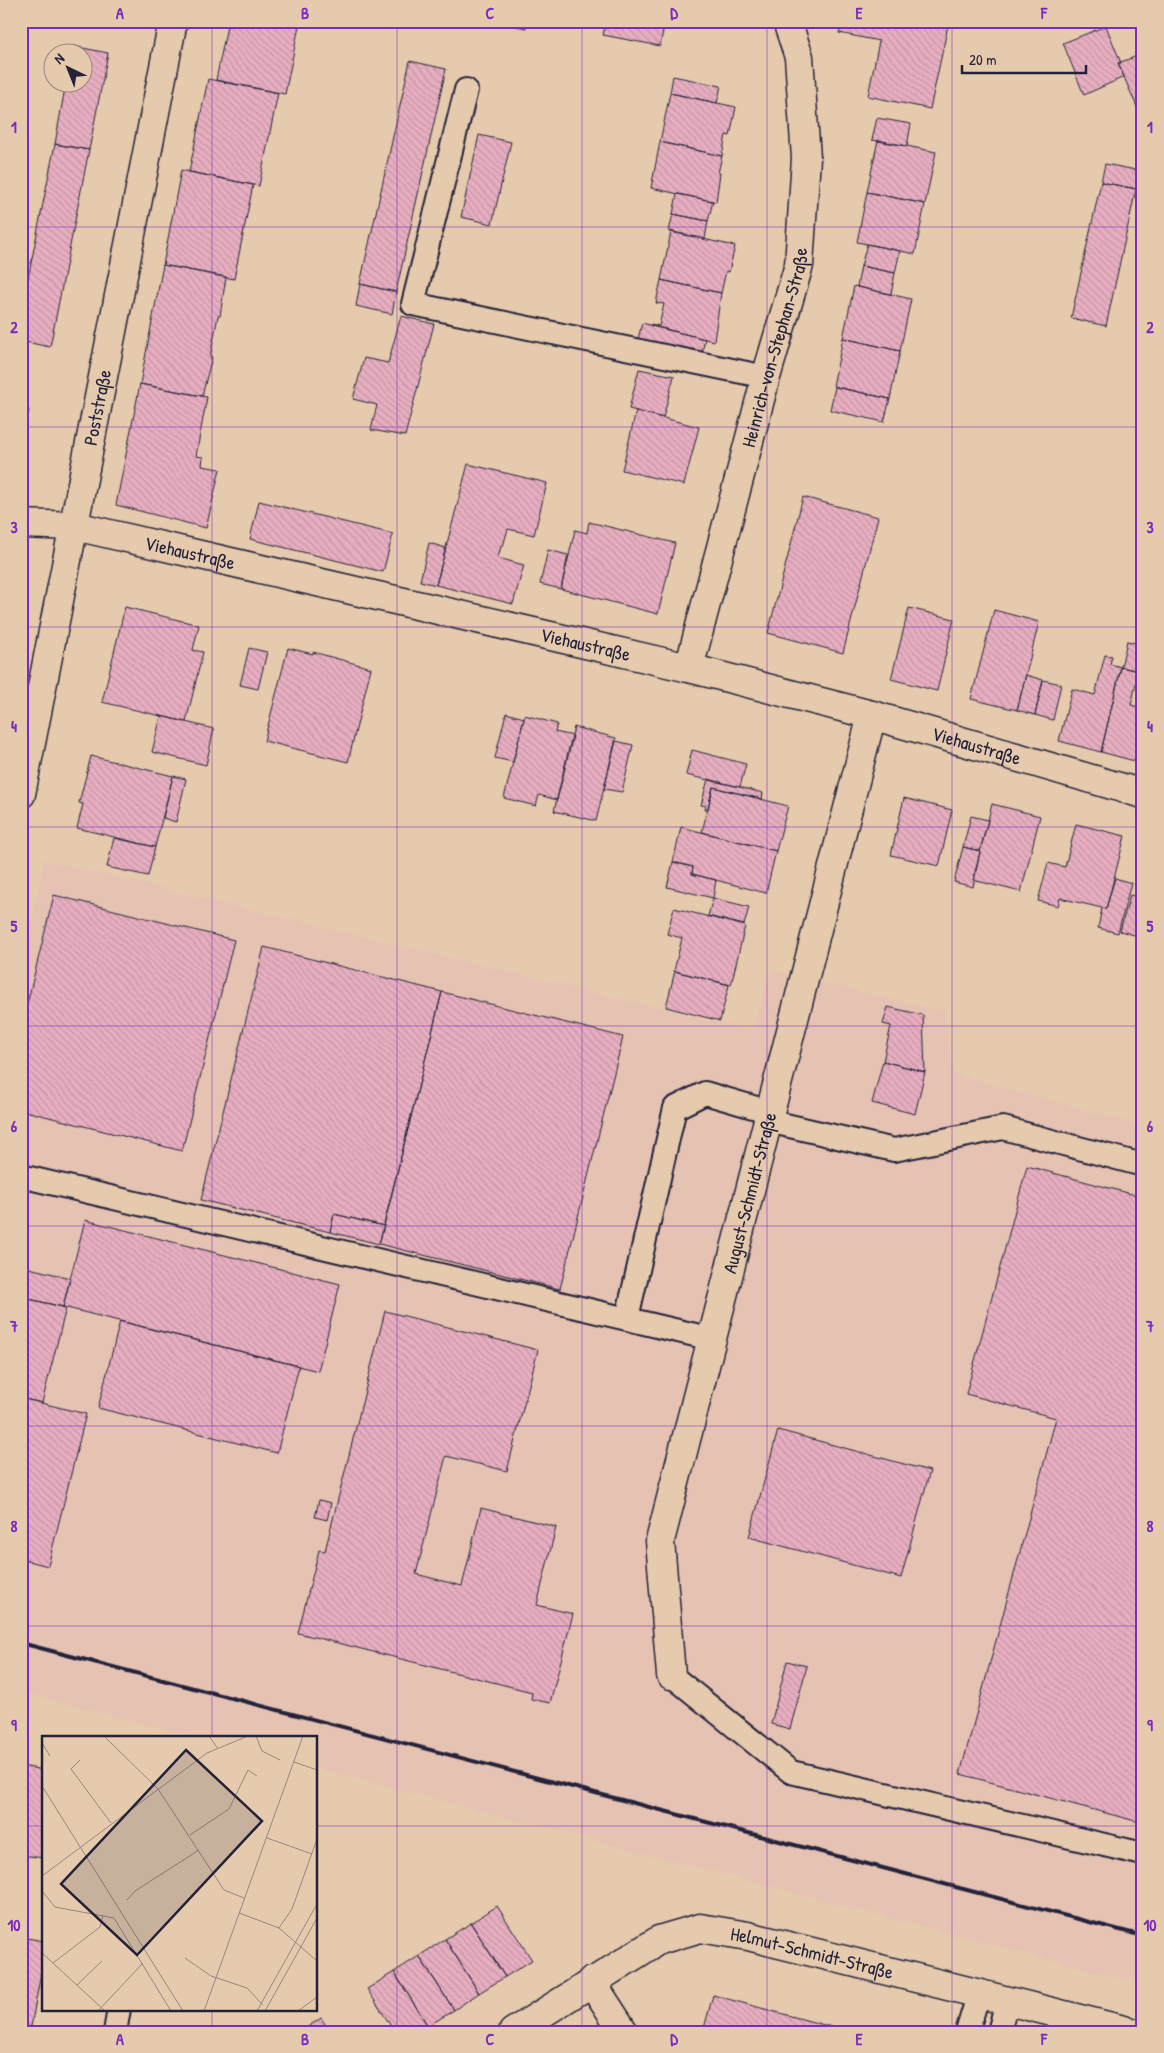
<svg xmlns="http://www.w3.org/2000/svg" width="1164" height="2053" font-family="'Patrick Hand',sans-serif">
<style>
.built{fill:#e6c2b3}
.building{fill:url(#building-back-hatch);stroke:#22223b}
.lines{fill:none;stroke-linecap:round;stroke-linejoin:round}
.lane-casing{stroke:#22223b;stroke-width:26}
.street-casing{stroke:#22223b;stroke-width:31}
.lane{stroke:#e6caad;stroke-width:22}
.street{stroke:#e6caad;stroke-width:28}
.rail{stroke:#22223b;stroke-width:4}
.grid{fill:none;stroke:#7b2cbf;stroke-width:1;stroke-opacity:0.55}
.labels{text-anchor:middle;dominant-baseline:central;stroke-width:5;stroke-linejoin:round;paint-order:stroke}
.street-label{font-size:19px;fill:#22223b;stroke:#e6caad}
.inset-road{fill:none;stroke:#98877f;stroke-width:1}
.view{fill:#22223b;fill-opacity:0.15;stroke:#22223b;stroke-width:2.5}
.inset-edge{fill:none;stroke:#22223b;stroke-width:2.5}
.neatline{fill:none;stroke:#7b2cbf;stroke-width:2}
.grid-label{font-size:16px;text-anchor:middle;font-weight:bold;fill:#7b2cbf}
</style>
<defs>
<pattern id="building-back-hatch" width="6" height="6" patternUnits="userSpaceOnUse" patternTransform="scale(1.25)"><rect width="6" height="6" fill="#e7aec0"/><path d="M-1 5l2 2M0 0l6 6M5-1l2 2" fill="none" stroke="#c695a6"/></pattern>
</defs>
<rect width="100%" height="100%" fill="#e6caad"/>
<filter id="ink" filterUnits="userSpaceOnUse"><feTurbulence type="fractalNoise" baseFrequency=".02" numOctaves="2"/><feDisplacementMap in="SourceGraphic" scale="10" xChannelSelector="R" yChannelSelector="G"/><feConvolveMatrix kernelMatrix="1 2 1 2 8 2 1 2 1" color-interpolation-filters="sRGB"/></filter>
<g filter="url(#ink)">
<path class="built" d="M 44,860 L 751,1030 L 772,971 L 943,1011 L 954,1074 L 1143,1126 L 1143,1984 L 316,1768 L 316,1737 L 195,1737 L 21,1692 L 21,976 Z"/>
<path class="building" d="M 228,21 L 300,21 L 285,94 L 216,80 Z
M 491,21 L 527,21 L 526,28 Z
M 606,21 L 665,21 L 660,46 L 603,35 Z
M 842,21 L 949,21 L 930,109 L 868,96 L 879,41 L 839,33 Z
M 1106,26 L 1121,63 L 1118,63 L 1124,77 L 1084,95 L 1063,43 Z
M 73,46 L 108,53 L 89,150 L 55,144 L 66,82 L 82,82 L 82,52 L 72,52 Z
M 1143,54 L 1143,121 L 1118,63 Z
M 410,61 L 446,69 L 396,292 L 360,284 Z
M 673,76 L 721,86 L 717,103 L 670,93 Z
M 208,79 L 278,93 L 259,186 L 189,172 Z
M 670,93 L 736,107 L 730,136 L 726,135 L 722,156 L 660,142 Z
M 877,118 L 911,124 L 907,146 L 872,140 Z
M 479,135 L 511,142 L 492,224 L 461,217 Z
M 878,140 L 936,152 L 925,204 L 867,192 Z
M 660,142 L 722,156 L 718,173 L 720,173 L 716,202 L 651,188 Z
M 55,144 L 89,150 L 50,347 L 21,341 L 21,313 Z
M 1105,164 L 1141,171 L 1137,189 L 1101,182 Z
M 181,170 L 253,185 L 234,279 L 163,265 Z
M 1101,182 L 1136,189 L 1106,326 L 1071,318 Z
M 867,192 L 925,204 L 915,254 L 857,242 Z
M 677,194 L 713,201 L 708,221 L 673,214 Z
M 673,214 L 708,221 L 705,239 L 669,231 Z
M 671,232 L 735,246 L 729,272 L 726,271 L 721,293 L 661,280 Z
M 867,244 L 900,251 L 895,273 L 861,266 Z
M 163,265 L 226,277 L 220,316 L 218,316 L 210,357 L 212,357 L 202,396 L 140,384 Z
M 861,266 L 895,273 L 891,294 L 857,287 Z
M 661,280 L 721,293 L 714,341 L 651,326 L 651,324 L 659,326 L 664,304 L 656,303 Z
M 360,284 L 396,292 L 392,314 L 356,306 Z
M 854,286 L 911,299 L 900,351 L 843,338 Z
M 401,316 L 434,324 L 405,436 L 371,430 L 377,405 L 353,399 L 364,358 L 388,363 Z
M 642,323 L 705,339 L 701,357 L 637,343 Z
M 843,338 L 900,351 L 890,399 L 833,386 Z
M 639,369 L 674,376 L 663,418 L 629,409 Z
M 140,384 L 207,397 L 196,456 L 203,457 L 202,466 L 220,469 L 206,528 L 116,505 Z
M 835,387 L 890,399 L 884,422 L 830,410 Z
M 21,408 L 29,410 L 21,448 Z
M 636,411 L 699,427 L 684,485 L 622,470 Z
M 468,464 L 547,483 L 534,535 L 508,529 L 503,546 L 501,546 L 498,558 L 524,565 L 513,604 L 436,585 Z
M 803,497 L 878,517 L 843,653 L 768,633 Z
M 259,501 L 393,534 L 383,572 L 250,539 Z
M 589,522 L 675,543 L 658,614 L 561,589 L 575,530 L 587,533 Z
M 429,543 L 446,548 L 436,585 L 420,581 Z
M 548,550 L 568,555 L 561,589 L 540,584 Z
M 125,607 L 199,625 L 193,650 L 203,652 L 186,722 L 102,702 Z
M 909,608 L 954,619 L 937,691 L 891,679 Z
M 994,610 L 1039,622 L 1017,710 L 971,699 Z
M 1127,641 L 1143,645 L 1143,672 L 1121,667 Z
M 249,648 L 267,652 L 258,689 L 240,685 Z
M 288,648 L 313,654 L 313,652 L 371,668 L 348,762 L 264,741 Z
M 1105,655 L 1112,656 L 1110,664 L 1121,667 L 1101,752 L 1059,741 L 1072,689 L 1095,695 Z
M 1121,667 L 1139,671 L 1131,705 L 1143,708 L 1142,763 L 1101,752 Z
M 1026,675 L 1043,680 L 1035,715 L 1017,710 Z
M 1043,680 L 1061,684 L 1053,720 L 1035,715 Z
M 506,713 L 524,718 L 513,762 L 495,758 Z
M 525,715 L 557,724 L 555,732 L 573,736 L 557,800 L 539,795 L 536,806 L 504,798 Z
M 161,716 L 214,729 L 206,765 L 152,752 Z
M 574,727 L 616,738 L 596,821 L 554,811 Z
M 616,741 L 633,745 L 622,792 L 604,789 Z
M 692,750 L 746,764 L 740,787 L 686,775 Z
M 91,756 L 173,776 L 155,847 L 77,828 L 83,804 L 79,803 Z
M 173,776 L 186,779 L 176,822 L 163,818 Z
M 708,779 L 763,793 L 762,799 L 713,787 L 708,809 L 705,809 L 706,806 L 701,805 Z
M 713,787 L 788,806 L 776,851 L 702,832 Z
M 904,798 L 952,810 L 939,866 L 891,855 Z
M 992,804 L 1040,816 L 1021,892 L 973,880 Z
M 971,816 L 988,820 L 980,851 L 963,847 Z
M 1076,824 L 1125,836 L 1106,909 L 1060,898 L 1058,906 L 1038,901 L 1048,863 L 1065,867 Z
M 681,827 L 776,851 L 766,893 L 692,874 L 693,867 L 673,862 Z
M 114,838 L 155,847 L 148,876 L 107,867 Z
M 963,847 L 980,851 L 973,887 L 954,882 Z
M 673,862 L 693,867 L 692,874 L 716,880 L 713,898 L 667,887 Z
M 1115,878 L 1131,883 L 1118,933 L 1098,928 L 1102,908 L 1106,909 Z
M 54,895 L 234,940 L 182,1151 L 21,1110 L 21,1028 Z
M 1130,895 L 1143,898 L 1143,919 L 1138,936 L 1120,931 Z
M 713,898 L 749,907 L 744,925 L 708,916 Z
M 674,908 L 745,926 L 731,985 L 674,971 L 682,938 L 667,934 Z
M 264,947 L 442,992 L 384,1226 L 334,1214 L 330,1232 L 201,1200 Z
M 675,971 L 729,985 L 720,1021 L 666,1007 Z
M 442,992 L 623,1037 L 560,1289 L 379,1244 Z
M 888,1007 L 923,1015 L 925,1072 L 883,1061 L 891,1026 L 883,1024 Z
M 883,1061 L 925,1072 L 915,1114 L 872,1103 Z
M 1027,1166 L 1143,1197 L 1143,1823 L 960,1774 L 1056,1418 L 966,1394 Z
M 334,1214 L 384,1226 L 379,1244 L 330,1232 Z
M 85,1220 L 340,1284 L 318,1371 L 63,1307 Z
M 21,1266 L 70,1278 L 63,1307 L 21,1297 Z
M 21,1297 L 66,1308 L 42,1403 L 21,1398 Z
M 385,1311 L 538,1350 L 507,1471 L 446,1456 L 416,1574 L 462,1586 L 481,1508 L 556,1527 L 537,1605 L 573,1614 L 550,1703 L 531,1699 L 532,1692 L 298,1633 L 319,1550 L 325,1551 Z
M 120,1321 L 299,1366 L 277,1453 L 98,1408 Z
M 21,1398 L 86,1414 L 48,1566 L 21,1559 Z
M 778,1430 L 930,1471 L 901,1578 L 749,1537 Z
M 319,1500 L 331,1503 L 327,1520 L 315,1517 Z
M 787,1661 L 807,1666 L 790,1729 L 771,1724 Z
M 21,1766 L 44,1770 L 44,1858 L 21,1855 Z
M 497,1906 L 532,1960 L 505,1977 L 471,1923 Z
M 471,1923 L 505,1977 L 479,1993 L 445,1939 Z
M 21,1937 L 44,1941 L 44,1957 L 31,2027 L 21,2025 Z
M 445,1939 L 479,1993 L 454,2010 L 419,1956 Z
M 419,1956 L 454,2010 L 428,2026 L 394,1972 Z
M 394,1972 L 428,2026 L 419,2032 L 395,2032 L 367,1989 Z
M 713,1995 L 850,2032 L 703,2032 Z
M 321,2018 L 330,2032 L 300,2032 Z"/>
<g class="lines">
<g class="lane-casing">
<path id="lane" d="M 466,90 L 413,304 L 766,377
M 768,1121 L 894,1150 L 1003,1128 L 1143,1165
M 21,1176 L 712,1339
M 627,1318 L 675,1108 L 705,1093 L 770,1112
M 671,1675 L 791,1772 L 1143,1854
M 115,2032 L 119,2009
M 967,2032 L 979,1993
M 999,2032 L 1007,2001"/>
</g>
<g class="street-casing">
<g id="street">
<path id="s1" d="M 21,524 L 75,526 L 689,668 L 872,715 L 1143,794"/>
<path id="s2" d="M 689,668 L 766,377 L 799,265 L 806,158 L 799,57 L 787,21"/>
<path id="s3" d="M 21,794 L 173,21"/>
<path id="s4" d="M 671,1675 L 660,1541 L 872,715"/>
<path d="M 591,1981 L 624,2032"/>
<path id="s5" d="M 513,2032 L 659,1940 L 700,1928 L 748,1936 L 1132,2032"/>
</g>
</g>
<use href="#lane" class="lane"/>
<use href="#street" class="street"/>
<path class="rail" d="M 21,1643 L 1143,1936"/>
</g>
</g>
<path class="grid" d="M 212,21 L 212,1737M 397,21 L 397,2032M 582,21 L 582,2032M 767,21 L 767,2032M 952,21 L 952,2032M 21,227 L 1143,227M 21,427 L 1143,427M 21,627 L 1143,627M 21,827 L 1143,827M 21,1026 L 1143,1026M 21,1226 L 1143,1226M 21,1426 L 1143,1426M 21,1626 L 1143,1626M 21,1826 L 44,1826M 316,1826 L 1143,1826M 212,2009 L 212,2032"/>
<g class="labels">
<g class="street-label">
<text stroke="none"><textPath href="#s2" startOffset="332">Heinrich-von-Stephan-Straße</textPath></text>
<text stroke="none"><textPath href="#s3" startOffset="394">Poststraße</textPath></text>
<text stroke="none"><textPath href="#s1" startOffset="172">Viehaustraße</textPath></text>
<text stroke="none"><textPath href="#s1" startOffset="578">Viehaustraße</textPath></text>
<text stroke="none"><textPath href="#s1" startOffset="982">Viehaustraße</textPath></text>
<text stroke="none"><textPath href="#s4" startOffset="494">August-Schmidt-Straße</textPath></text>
<text stroke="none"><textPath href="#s5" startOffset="330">Helmut-Schmidt-Straße</textPath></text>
</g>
</g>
<g transform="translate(42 1736)">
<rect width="275" height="275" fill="#e6caad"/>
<path class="inset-road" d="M 62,0 L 116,53 L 182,154 L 202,162M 167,0 L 176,13M 214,0 L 220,15 L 238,24M 0,7 L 8,20M 38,24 L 29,33 L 69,87M 252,26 L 275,34M 0,50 L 141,275M 148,99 L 187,73 L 206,34 L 215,40M 225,102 L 270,118M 0,140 L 165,17 L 206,0M 0,155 L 13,171 L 72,182 L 129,275M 85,164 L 93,155 L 157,114M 197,177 L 237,192 L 275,225M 237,192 L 250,173 L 275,103M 0,217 L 63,275M 143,222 L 169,240 L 205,252 L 221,269M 11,227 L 58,191 L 61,179M 35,249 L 60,225M 56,275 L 101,227M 162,275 L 261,0M 215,275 L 275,168M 223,275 L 275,182M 256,275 L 275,261"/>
<path class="view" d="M 144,14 L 220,85 L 95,219 L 19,148 Z"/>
<rect width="275" height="275" class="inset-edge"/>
</g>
<rect width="1164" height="2053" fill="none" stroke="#e6caad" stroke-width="55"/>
<g transform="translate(68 68) rotate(317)"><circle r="24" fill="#e6caad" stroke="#98877f"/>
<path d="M0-4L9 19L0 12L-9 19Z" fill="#22223b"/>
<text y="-8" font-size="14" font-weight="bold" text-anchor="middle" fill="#22223b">N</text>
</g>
<path d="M962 65v8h124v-8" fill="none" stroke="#22223b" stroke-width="2.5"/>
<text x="969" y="65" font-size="15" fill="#22223b" stroke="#e6caad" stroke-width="4" paint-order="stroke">20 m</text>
<rect x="28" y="28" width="1108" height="1998" class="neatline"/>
<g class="grid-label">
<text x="120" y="19">A</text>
<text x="305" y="19">B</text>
<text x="490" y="19">C</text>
<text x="674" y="19">D</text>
<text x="859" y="19">E</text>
<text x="1044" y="19">F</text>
<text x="14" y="133">1</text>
<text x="1150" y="133">1</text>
<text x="14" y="333">2</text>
<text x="1150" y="333">2</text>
<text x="14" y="533">3</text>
<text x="1150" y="533">3</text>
<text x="14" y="732">4</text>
<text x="1150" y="732">4</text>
<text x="14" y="932">5</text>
<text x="1150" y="932">5</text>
<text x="14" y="1132">6</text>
<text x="1150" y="1132">6</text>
<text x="14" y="1332">7</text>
<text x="1150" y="1332">7</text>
<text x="14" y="1532">8</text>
<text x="1150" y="1532">8</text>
<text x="14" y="1731">9</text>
<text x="1150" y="1731">9</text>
<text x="14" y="1931">10</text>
<text x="1150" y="1931">10</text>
<text x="120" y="2045">A</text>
<text x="305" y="2045">B</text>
<text x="490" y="2045">C</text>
<text x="674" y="2045">D</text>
<text x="859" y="2045">E</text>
<text x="1044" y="2045">F</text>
</g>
</svg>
